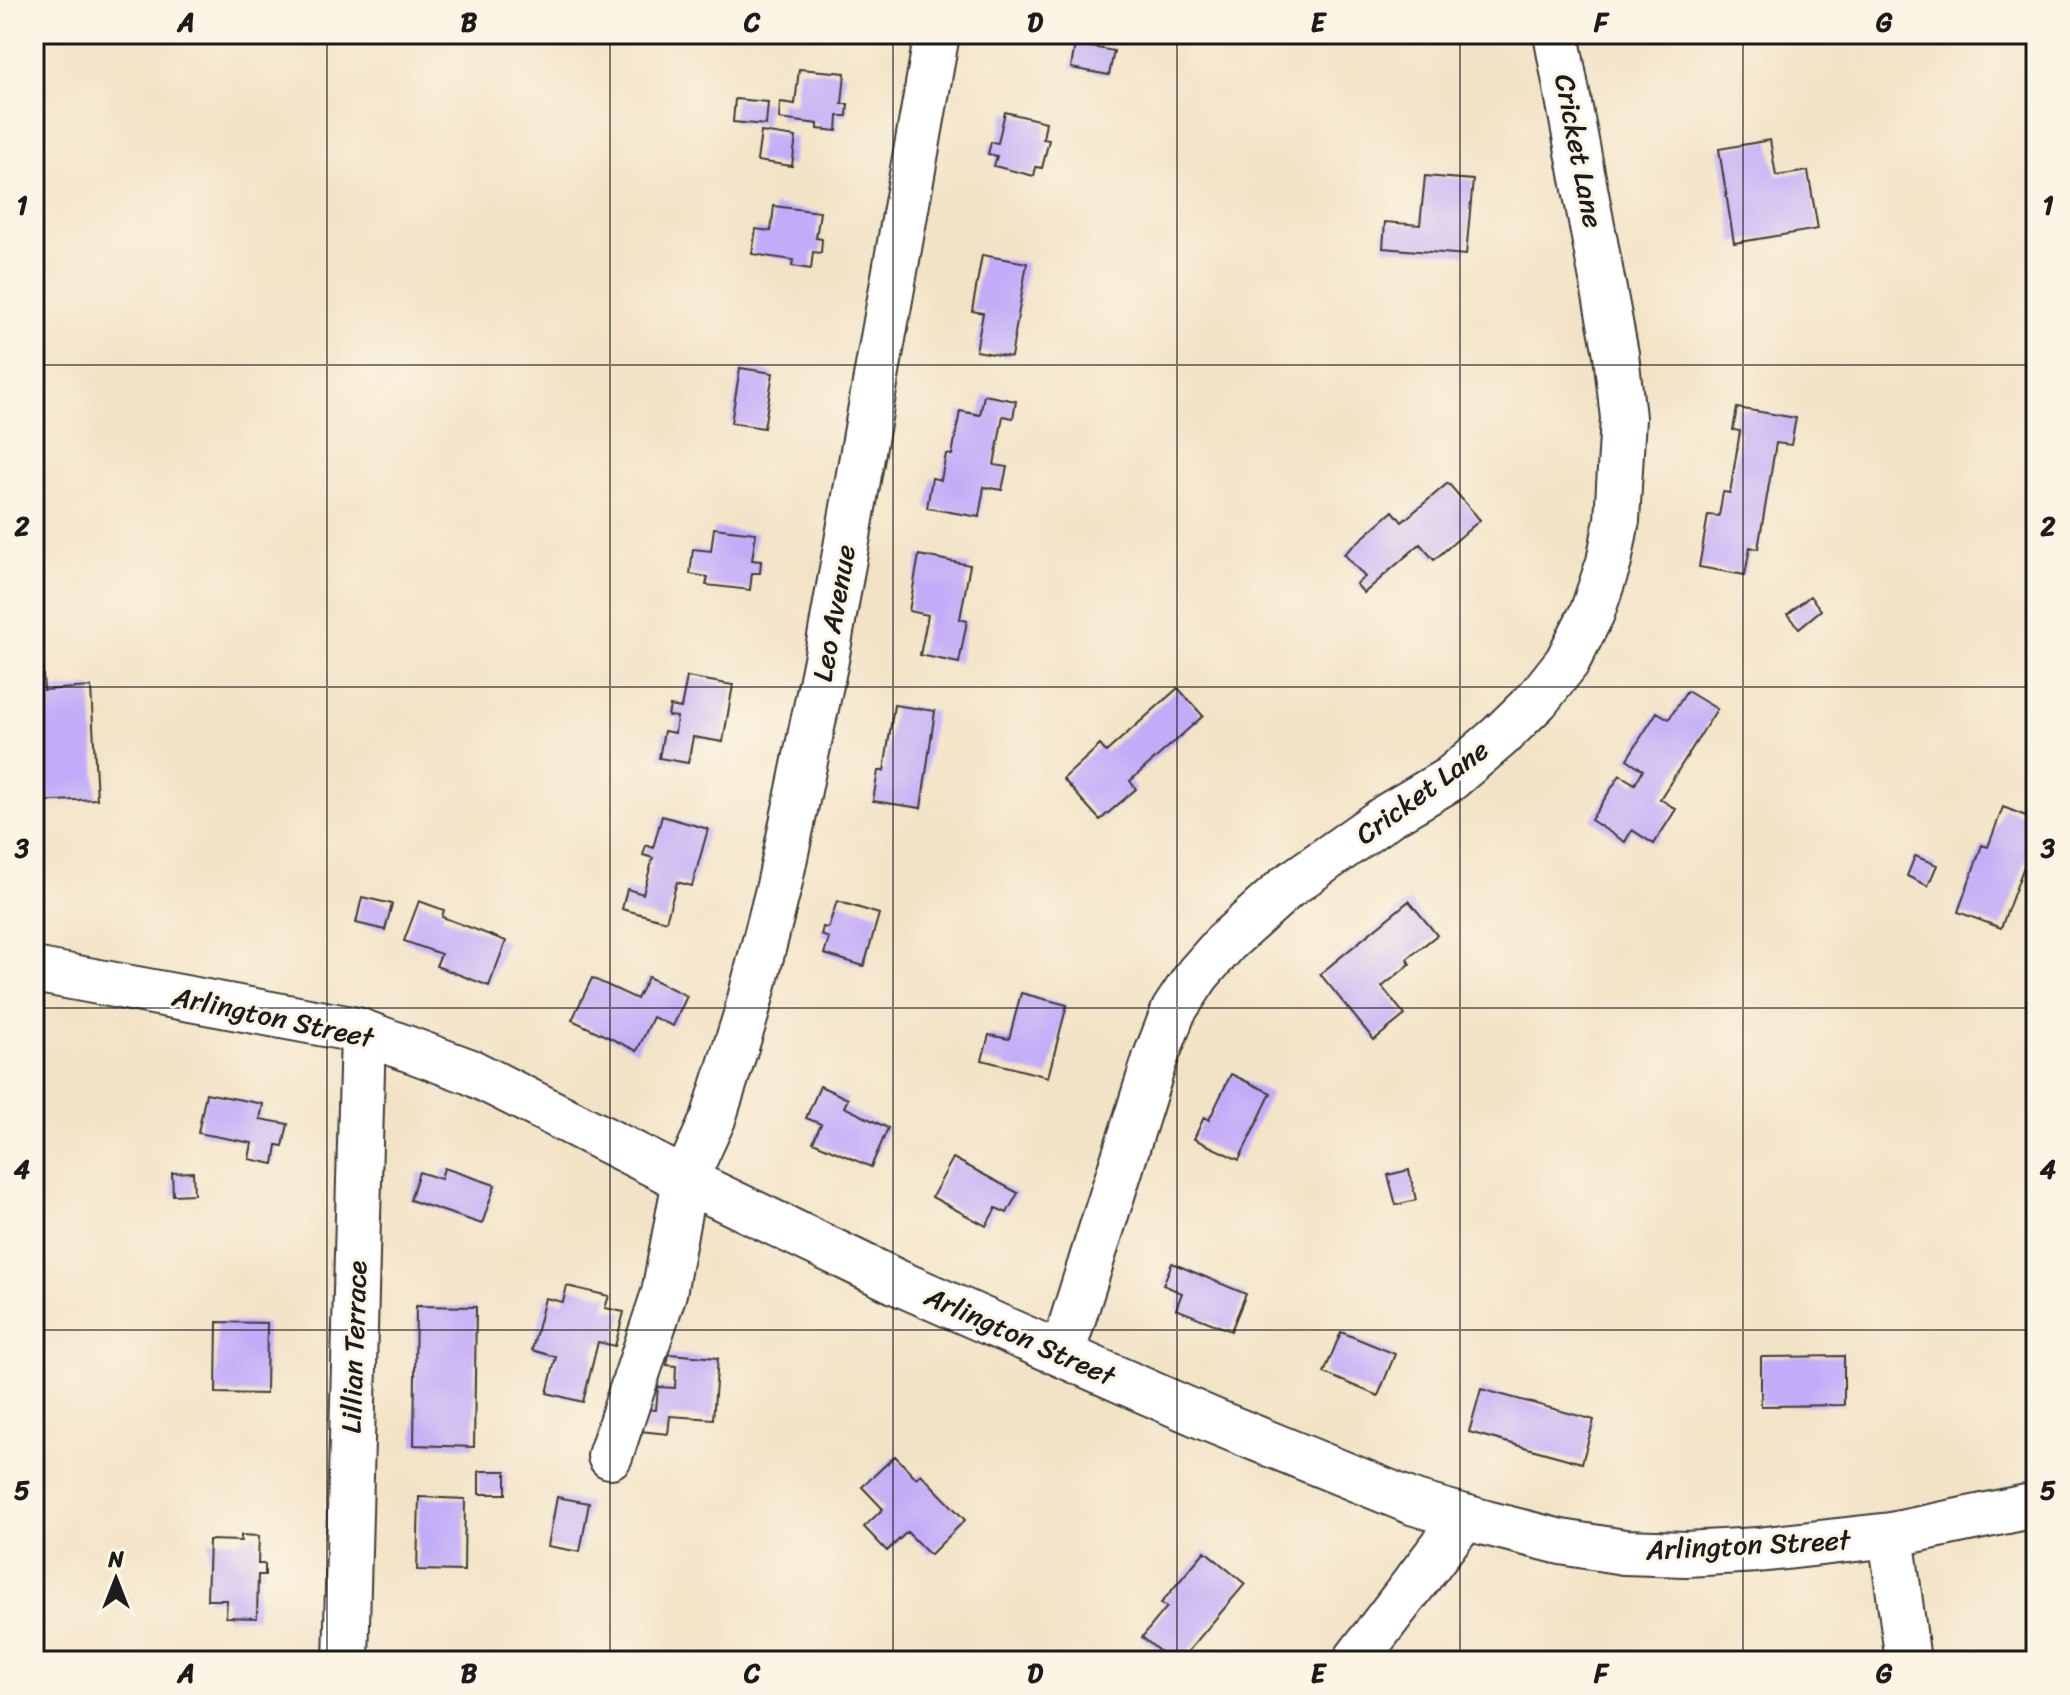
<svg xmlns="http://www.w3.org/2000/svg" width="2070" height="1695" font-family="Sriracha,sans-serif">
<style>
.building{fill:#c2abf8}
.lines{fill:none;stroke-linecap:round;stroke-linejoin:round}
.minor-casing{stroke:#3c3a36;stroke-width:48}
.minor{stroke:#fff;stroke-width:44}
.grid{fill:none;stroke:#1c1c1c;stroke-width:2;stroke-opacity:0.55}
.labels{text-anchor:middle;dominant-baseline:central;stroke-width:6;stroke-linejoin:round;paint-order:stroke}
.street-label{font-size:28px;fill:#1c1c1c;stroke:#fcf5e5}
.neatline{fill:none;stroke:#1c1c1c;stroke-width:3}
.grid-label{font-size:26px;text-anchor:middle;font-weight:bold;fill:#1c1c1c}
</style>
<rect width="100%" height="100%" fill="#fcf5e5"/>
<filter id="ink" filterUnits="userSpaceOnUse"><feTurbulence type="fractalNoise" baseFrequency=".0125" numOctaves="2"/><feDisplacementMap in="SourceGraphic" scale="16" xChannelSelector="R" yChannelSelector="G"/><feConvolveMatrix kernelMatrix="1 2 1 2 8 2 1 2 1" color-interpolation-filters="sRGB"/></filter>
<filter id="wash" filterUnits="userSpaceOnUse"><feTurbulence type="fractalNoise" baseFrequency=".006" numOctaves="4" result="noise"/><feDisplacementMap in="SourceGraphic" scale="32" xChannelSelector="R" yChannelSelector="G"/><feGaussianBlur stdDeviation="1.8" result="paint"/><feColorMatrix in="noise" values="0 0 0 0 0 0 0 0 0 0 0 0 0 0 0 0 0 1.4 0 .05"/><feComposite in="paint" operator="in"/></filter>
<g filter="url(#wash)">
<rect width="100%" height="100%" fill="#f3e3c6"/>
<g id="blocks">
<path class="building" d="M 1075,44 L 1114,51 L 1109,75 L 1071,68 Z
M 799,69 L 845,73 L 842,104 L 848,104 L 847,116 L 838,116 L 837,131 L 818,129 L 818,124 L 779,119 L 780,102 L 795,104 Z
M 735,99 L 768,102 L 766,125 L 733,122 Z
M 1005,112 L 1046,122 L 1043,139 L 1049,140 L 1042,168 L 1036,167 L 1034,176 L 994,166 L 997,156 L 988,154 L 991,142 L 998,143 Z
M 761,132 L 796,137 L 792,166 L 757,161 Z
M 1770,140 L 1776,176 L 1808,171 L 1818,229 L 1734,243 L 1719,149 Z
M 1425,176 L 1473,180 L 1466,255 L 1383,248 L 1385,222 L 1420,225 Z
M 774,206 L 820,212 L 816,238 L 822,239 L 821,253 L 813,252 L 811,269 L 792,266 L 793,260 L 752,254 L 756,229 L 771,231 Z
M 982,255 L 1027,263 L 1011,357 L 976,351 L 983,313 L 972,311 Z
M 740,368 L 773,373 L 764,428 L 731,423 Z
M 984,395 L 1016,401 L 1013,418 L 1003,416 L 994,465 L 1007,467 L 1002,490 L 984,487 L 979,517 L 927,508 L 932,478 L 941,480 L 946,454 L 952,455 L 960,411 L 980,415 Z
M 1737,408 L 1796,418 L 1791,445 L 1776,443 L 1758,549 L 1750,547 L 1745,575 L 1699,567 L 1708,515 L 1719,516 L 1723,492 L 1730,493 L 1740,431 L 1733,430 Z
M 1448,483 L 1480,520 L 1434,560 L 1420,544 L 1364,593 L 1356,584 L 1365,577 L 1344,554 L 1393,511 L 1402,522 Z
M 714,528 L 756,533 L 752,560 L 761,561 L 760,573 L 752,573 L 750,590 L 706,585 L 708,577 L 690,574 L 693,549 L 711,551 Z
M 919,555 L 970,565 L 960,619 L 967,621 L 959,663 L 920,655 L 928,615 L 909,611 Z
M 1810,596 L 1821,610 L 1799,628 L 1788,614 Z
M 42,660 L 44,690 L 91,687 L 97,799 L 34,802 L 34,661 Z
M 687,677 L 733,685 L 723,742 L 693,737 L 688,763 L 659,758 L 664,731 L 675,733 L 677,717 L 668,716 L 670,706 L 681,708 Z
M 1178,688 L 1203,716 L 1130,781 L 1136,789 L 1100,820 L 1063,779 L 1100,745 L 1106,752 Z
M 1687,691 L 1717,709 L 1660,799 L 1676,809 L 1654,844 L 1632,830 L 1625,842 L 1591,820 L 1620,775 L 1635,784 L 1643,770 L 1627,759 L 1657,712 L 1669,719 Z
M 894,705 L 935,711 L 921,808 L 873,801 L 878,771 L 884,771 Z
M 2003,807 L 2036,820 L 2036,834 L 2001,928 L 1958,912 L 1982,845 L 1988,847 Z
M 662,816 L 708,829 L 692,886 L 677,882 L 666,921 L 622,909 L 627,889 L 643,894 L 653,858 L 643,855 L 646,845 L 653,848 Z
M 1915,856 L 1937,865 L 1928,886 L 1907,876 Z
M 362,897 L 392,904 L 385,930 L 356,923 Z
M 419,901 L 444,910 L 442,917 L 506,941 L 489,986 L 436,966 L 441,954 L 404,941 Z
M 837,901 L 879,914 L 864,966 L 824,954 L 829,938 L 821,935 L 823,927 L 828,928 Z
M 1409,901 L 1437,935 L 1407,959 L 1410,964 L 1382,987 L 1405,1015 L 1374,1040 L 1320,974 Z
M 648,977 L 687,996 L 673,1026 L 653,1017 L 637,1051 L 572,1020 L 592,978 L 637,999 Z
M 1021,993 L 1067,1005 L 1048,1077 L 982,1060 L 989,1035 L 1009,1039 Z
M 1231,1074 L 1271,1093 L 1239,1160 L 1194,1139 L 1204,1117 L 1209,1120 Z
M 820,1086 L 848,1099 L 844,1107 L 888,1128 L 871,1167 L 813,1142 L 821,1124 L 806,1118 Z
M 206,1093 L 263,1104 L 260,1119 L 288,1124 L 283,1146 L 277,1145 L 274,1164 L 249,1159 L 252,1143 L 198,1133 Z
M 953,1158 L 1018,1193 L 1007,1213 L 996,1208 L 986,1226 L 932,1197 Z
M 444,1168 L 495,1185 L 482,1224 L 410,1200 L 419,1172 L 441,1179 Z
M 1409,1170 L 1416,1200 L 1396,1205 L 1388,1175 Z
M 193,1172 L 194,1194 L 173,1195 L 172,1173 Z
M 1172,1263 L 1246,1294 L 1231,1331 L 1176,1309 L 1182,1293 L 1163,1285 Z
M 567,1286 L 609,1296 L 605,1308 L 624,1312 L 615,1346 L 598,1342 L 583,1402 L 547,1393 L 556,1357 L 532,1350 L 545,1298 L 563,1302 Z
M 416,1306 L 476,1307 L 474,1447 L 414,1445 Z
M 217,1322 L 267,1323 L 266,1394 L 216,1393 Z
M 1341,1332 L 1395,1354 L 1378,1396 L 1324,1373 Z
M 669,1354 L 718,1358 L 713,1419 L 670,1416 L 668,1434 L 640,1431 L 642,1409 L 656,1410 L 658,1387 L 675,1388 L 676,1366 L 667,1365 Z
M 1844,1356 L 1844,1405 L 1761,1406 L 1761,1357 Z
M 1481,1389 L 1594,1420 L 1582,1463 L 1469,1432 Z
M 895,1456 L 916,1478 L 921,1474 L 965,1520 L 930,1555 L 907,1532 L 887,1551 L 864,1527 L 883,1509 L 862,1487 Z
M 479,1471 L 506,1471 L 506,1494 L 479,1494 Z
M 419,1497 L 465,1499 L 464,1571 L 417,1570 Z
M 557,1497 L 589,1503 L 580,1552 L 548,1546 Z
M 241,1535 L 259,1536 L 258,1564 L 265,1564 L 265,1575 L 258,1575 L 257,1618 L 226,1617 L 227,1600 L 207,1600 L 209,1540 L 241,1541 Z
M 1205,1551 L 1245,1584 L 1180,1661 L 1171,1661 L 1142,1637 L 1167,1607 L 1161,1603 Z"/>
</g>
</g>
<g filter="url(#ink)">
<use href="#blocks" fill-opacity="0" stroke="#3c3a36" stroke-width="2"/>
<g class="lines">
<g class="minor-casing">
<path id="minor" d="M 34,970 L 357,1030 L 471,1072 L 685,1180 L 897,1282 L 1211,1420 L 1415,1503 L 1486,1523 L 1561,1542 L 1624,1552 L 1686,1554 L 1758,1550 L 1891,1535 L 2036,1505
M 1062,1354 L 1155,1059 L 1174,1010 L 1198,974 L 1226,942 L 1287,887 L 1389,815 L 1450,779 L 1499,737 L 1537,700 L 1567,662 L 1592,613 L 1609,562 L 1617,520 L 1623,418 L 1616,354 L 1556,34
M 610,1456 L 664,1293 L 685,1180 L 713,1119 L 746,1015 L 779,886 L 826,660 L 937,34
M 1891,1535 L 1908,1661
M 346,1661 L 363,1033
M 1355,1661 L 1465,1517"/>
</g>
<use href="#minor" class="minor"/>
</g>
</g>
<path class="grid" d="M 327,34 L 327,1661M 610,34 L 610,1661M 893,34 L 893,1661M 1177,34 L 1177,1661M 1460,34 L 1460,1661M 1743,34 L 1743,1661M 34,365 L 2036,365M 34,687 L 2036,687M 34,1008 L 2036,1008M 34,1330 L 2036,1330"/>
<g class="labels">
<g class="street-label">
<text transform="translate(1579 151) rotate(79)">Cricket Lane</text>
<text transform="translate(834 613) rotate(-80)">Leo Avenue</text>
<text transform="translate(1422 792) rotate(-36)">Cricket Lane</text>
<text transform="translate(273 1017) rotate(12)">Arlington Street</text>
<text transform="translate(1020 1336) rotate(24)">Arlington Street</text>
<text transform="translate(354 1347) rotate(-88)">Lillian Terrace</text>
<text transform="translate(1748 1545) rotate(-3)">Arlington Street</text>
</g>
</g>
<rect width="2070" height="1695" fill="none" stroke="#fcf5e5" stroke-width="88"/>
<g transform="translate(116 1579)" stroke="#fcf5e5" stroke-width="6" paint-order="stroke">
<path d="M0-6L14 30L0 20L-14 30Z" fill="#1c1c1c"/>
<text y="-12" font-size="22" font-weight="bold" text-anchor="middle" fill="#1c1c1c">N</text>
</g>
<rect x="44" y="44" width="1982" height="1607" class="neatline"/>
<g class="grid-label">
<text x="186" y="31">A</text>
<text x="469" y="31">B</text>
<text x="752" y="31">C</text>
<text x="1035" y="31">D</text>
<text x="1318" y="31">E</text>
<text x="1601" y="31">F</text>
<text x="1884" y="31">G</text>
<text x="22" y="214">1</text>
<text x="2048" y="214">1</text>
<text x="22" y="535">2</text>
<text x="2048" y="535">2</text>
<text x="22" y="857">3</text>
<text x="2048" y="857">3</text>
<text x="22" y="1178">4</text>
<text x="2048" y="1178">4</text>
<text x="22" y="1499">5</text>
<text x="2048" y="1499">5</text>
<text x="186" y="1682">A</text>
<text x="469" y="1682">B</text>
<text x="752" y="1682">C</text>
<text x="1035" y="1682">D</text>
<text x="1318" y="1682">E</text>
<text x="1601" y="1682">F</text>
<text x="1884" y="1682">G</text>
</g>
</svg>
